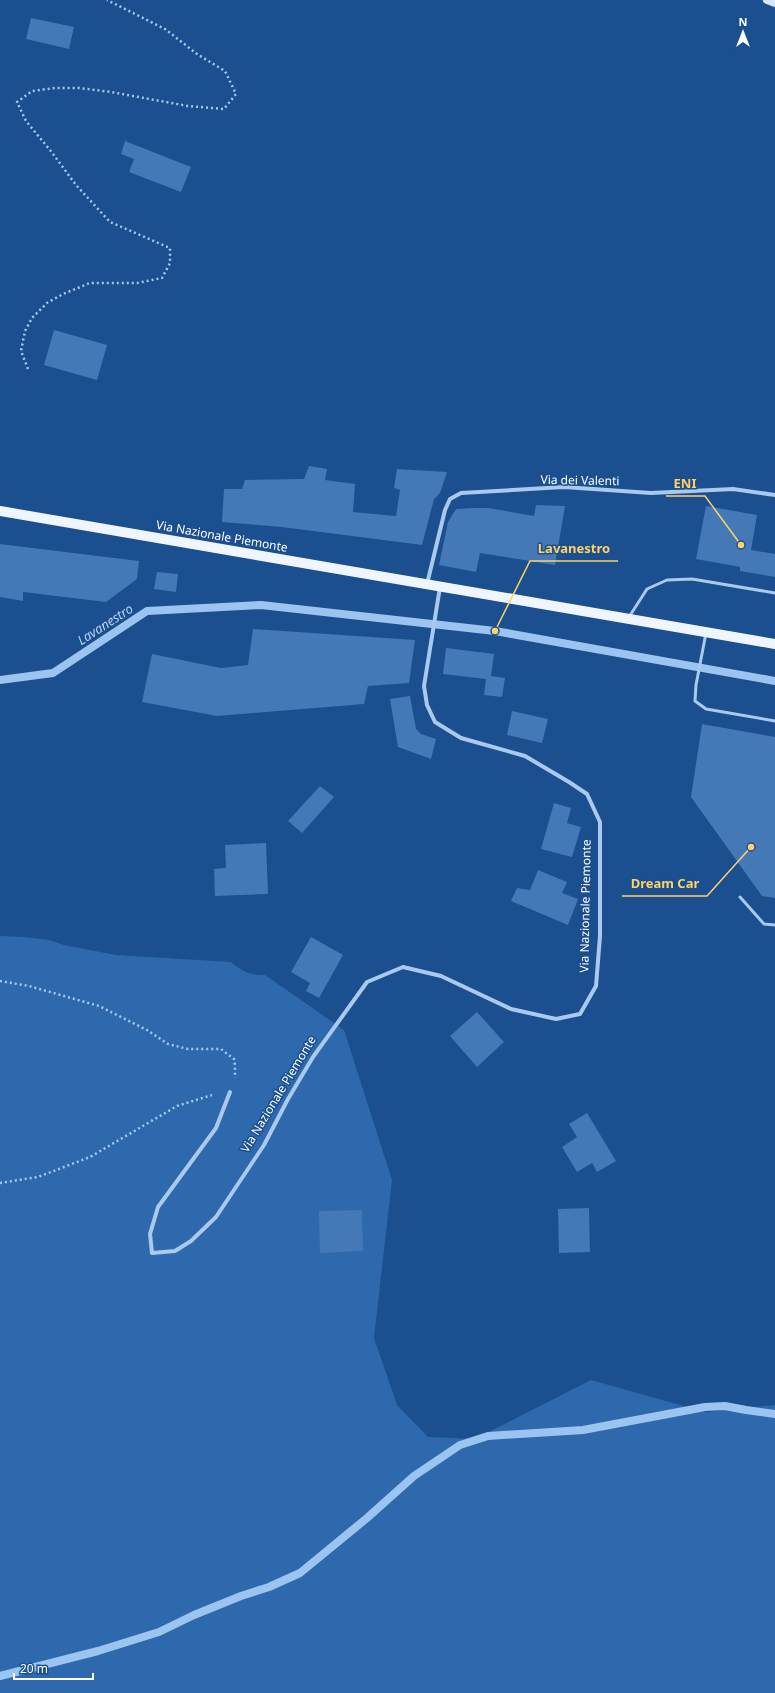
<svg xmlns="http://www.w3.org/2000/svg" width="775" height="1693" font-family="'Noto Sans',sans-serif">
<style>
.green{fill:#2e69ad}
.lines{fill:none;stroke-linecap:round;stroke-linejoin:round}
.stream{stroke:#9cc4f0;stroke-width:8}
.building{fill:#4478b7}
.path{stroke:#a9c9ee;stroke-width:2.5;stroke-dasharray:2 3;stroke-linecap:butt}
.service{stroke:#a9c9ee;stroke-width:3}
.minor{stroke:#a9c9ee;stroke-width:4}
.secondary{stroke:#d6e6fa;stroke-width:8}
.primary{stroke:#f0f6ff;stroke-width:10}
.labels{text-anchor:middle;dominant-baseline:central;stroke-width:3;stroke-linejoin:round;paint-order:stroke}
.street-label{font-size:12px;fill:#fff;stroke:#1b4f8f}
.water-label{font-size:13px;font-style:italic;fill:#b5d3f5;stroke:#1b4f8f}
.leader{fill:none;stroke:#ffd166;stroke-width:1.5}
.callout-dot{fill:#ffd166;stroke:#1b4f8f;stroke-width:1.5}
.callout-label{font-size:13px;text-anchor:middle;font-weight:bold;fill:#ffd166;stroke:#1b4f8f;stroke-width:3;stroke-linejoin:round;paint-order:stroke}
</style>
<rect width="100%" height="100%" fill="#1b4f8f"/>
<path class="green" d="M 0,936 L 25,937 L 49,940 L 64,945 L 116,955 L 231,962 C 242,972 251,975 265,975 L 344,1030 L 392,1180 L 374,1338 L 397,1405 L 428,1437 L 475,1439 L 591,1380 L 705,1412 L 775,1405 L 775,1693 L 0,1693 Z"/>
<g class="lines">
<path class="stream" d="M 0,680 L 53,673 L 147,611 L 261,605 L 495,631 L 775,681
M 0,1676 L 98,1651 L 159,1632 L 194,1615 L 241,1596 L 269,1587 L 300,1573 L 367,1518 L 414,1476 L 460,1445 L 488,1436 L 583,1430 L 705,1407 L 725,1406 L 746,1410 L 775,1414"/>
</g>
<path class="building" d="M 31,18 L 74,27 L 69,49 L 26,39 Z
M 125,141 L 191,167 L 181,192 L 129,172 L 134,159 L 121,154 Z
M 54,330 L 107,345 L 97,380 L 44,365 Z
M 309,466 L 327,469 L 325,480 L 355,484 L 353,512 L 396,516 L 400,490 L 394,488 L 397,469 L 447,472 L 440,493 L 434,499 L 422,545 L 282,527 L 222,522 L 224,489 L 242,489 L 245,480 L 304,479 Z
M 536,505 L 565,506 L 555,565 L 480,553 L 476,572 L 439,565 L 448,522 L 456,509 L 474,508 L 488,508 L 534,516 Z
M 706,506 L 757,515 L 751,550 L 775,554 L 775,577 L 740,571 L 740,567 L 696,559 Z
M 0,544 L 139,561 L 137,579 L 106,602 L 23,592 L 23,601 L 0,597 Z
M 157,572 L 178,574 L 176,592 L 154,589 Z
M 253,629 L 415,640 L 409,683 L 368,686 L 364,704 L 217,716 L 142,702 L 152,654 L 221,668 L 248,665 Z
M 446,648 L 494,654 L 491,676 L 505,678 L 502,697 L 484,695 L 486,679 L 443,674 Z
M 410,696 L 416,729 L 421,734 L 436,739 L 431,759 L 398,747 L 390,699 Z
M 512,711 L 548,719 L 542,743 L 507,735 Z
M 702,724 L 775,737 L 775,898 L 762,896 L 691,797 Z
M 320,786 L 334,797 L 302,833 L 288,821 Z
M 554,803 L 571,808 L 567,823 L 581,827 L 572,857 L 541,849 Z
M 266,843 L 268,894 L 215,896 L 214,869 L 226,868 L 225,845 Z
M 538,870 L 567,882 L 562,893 L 578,899 L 568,925 L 511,901 L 517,888 L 530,890 Z
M 311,937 L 343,955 L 319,998 L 306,991 L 310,983 L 291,972 Z
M 477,1012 L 504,1042 L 477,1067 L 450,1036 Z
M 587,1113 L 616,1161 L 597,1172 L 592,1163 L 577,1172 L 562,1147 L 577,1137 L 569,1124 Z
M 589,1208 L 590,1252 L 559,1253 L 558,1209 Z
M 362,1210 L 363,1251 L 320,1253 L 319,1211 Z"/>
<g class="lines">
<path class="path" d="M 28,369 L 21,351 L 25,331 L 32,318 L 47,303 L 63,294 L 90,283 L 137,283 L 162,278 L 170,263 L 170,248 L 110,222 L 76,185 L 50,150 L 26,121 L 17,102 L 32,91 L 55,88 L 79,88 L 111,92 L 188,106 L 224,109 L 236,94 L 225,71 L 197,54 L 165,29 L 107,0
M 0,981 L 29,986 L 99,1006 L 147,1030 L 168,1044 L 188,1049 L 221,1049 L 234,1059 L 235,1065 L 235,1078
M 0,1183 L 38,1177 L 90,1157 L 177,1106 L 212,1095"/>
<path class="service" d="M 629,617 L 647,589 L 667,580 L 692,579 L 775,593
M 706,633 L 696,685 L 695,701 L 706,709 L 775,721
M 740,897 L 764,924 L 775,925"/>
<path class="minor" d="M 427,584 L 445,510 L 450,499 L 461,493 L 564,487 L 651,493 L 733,489 L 775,495
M 230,1092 L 216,1128 L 158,1207 L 150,1234 L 152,1253 L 175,1251 L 191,1241 L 216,1217 L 264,1145 L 288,1099 L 313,1057 L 367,982 L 403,967 L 441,976 L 511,1009 L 556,1019 L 580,1014 L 596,986 L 600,936 L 600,822 L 587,794 L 569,782 L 525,756 L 461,738 L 435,722 L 427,705 L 424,686 L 440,587"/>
<path class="secondary" d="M 767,0 L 775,3"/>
<path class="primary" d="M 0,511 L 775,644"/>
</g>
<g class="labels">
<g class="street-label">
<text transform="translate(580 480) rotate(1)">Via dei Valenti</text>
<text transform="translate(222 536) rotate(10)">Via Nazionale Piemonte</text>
<text transform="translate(585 906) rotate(-89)">Via Nazionale Piemonte</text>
<text transform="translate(278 1094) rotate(-59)">Via Nazionale Piemonte</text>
</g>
<g class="water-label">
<text transform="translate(105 624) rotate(-33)">Lavanestro</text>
</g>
</g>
<path class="leader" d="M741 545L705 496H666M495 631L530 561H618M751 847L707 896H622"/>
<g class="callout-dot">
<circle cx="741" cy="545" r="4"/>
<circle cx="495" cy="631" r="4"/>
<circle cx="751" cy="847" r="4"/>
</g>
<g class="callout-label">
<text x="685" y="488">ENI</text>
<text x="574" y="553">Lavanestro</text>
<text x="665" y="888">Dream Car</text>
</g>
<g transform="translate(743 32)" stroke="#1b4f8f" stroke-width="3" paint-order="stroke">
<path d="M0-3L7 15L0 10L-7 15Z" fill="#ffffff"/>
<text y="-6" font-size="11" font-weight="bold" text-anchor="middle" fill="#ffffff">N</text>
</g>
<path d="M14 1673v6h79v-6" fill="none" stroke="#ffffff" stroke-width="2"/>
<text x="20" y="1673" font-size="12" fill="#ffffff" stroke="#1b4f8f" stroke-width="3" paint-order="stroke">20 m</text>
</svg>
